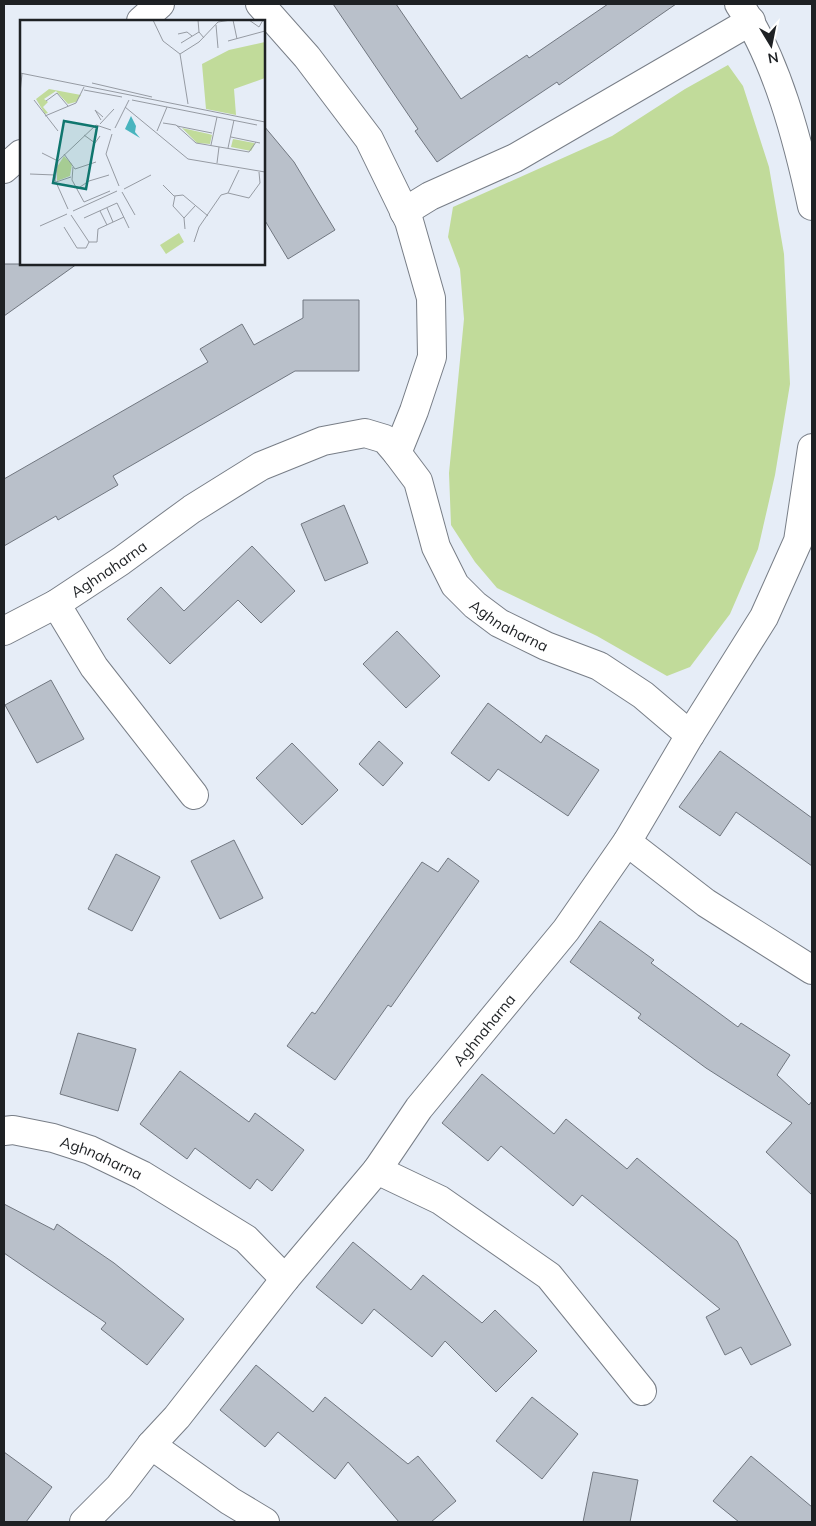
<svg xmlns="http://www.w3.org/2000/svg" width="816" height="1526" font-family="Mulish,sans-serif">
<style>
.green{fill:#c1db9a}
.building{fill:#b9c0ca;stroke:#717780}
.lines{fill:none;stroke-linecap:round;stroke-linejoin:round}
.minor-casing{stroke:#787e87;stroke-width:30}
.minor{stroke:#fff;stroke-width:28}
.labels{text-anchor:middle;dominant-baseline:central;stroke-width:4.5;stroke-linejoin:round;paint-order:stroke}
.street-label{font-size:15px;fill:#1e2124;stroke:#fff}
.inset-road{fill:none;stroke:#969ba3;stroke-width:1}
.view{fill:#0f766e;fill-opacity:0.15;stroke:#0f766e;stroke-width:2.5}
.inset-edge{fill:none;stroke:#1e2124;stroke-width:2.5}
</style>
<rect width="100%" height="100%" fill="#e6edf7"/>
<path class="green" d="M 728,65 L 743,86 L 769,167 L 784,254 L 790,384 L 775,475 L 758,549 L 730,614 L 690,667 L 667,676 L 597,636 L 497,588 L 475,562 L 451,525 L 449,473 L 464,319 L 460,269 L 448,237 L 453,207 L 612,136 L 685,89 Z"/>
<path class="building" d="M 333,4 L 396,4 L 461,99 L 527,55 L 529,58 L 608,4 L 676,4 L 559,85 L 557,82 L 437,162 L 415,131 L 418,129 Z
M 264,126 L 294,162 L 335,230 L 288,259 L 264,219 Z
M 4,264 L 77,264 L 4,316 Z
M 303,300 L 359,300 L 359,371 L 295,371 L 113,476 L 118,485 L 58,520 L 56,516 L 4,546 L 4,479 L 208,362 L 200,349 L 242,324 L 254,345 L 303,318 Z
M 344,505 L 368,563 L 325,581 L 301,524 Z
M 252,546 L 295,591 L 261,623 L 238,600 L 170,664 L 127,619 L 161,587 L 184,611 Z
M 397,631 L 440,676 L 406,708 L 363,664 Z
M 51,680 L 84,739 L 37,763 L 5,705 Z
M 488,703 L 541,743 L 546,735 L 599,770 L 568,816 L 498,769 L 489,781 L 451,753 Z
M 379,741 L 403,763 L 383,786 L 359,764 Z
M 292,743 L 338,790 L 302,825 L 256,778 Z
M 720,751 L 812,818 L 812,866 L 736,812 L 720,836 L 679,807 Z
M 234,840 L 263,898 L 220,919 L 191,861 Z
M 116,854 L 160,877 L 132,931 L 88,909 Z
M 448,858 L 479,881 L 391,1007 L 388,1005 L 335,1080 L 287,1046 L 312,1012 L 315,1014 L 422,862 L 438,872 Z
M 600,921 L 654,960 L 651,963 L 738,1027 L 741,1023 L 790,1055 L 777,1075 L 809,1105 L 812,1101 L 812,1195 L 766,1152 L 792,1123 L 706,1068 L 638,1018 L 641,1014 L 570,962 Z
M 78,1033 L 136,1049 L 118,1111 L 60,1094 Z
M 180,1071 L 249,1122 L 255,1113 L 304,1150 L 272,1191 L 257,1179 L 250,1189 L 195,1148 L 187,1159 L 140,1124 Z
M 482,1074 L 554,1134 L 566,1119 L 627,1169 L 637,1158 L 737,1241 L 791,1345 L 751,1365 L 741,1347 L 725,1355 L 706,1317 L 720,1309 L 582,1195 L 573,1206 L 501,1146 L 488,1161 L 442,1123 Z
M 4,1204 L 54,1230 L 57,1224 L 114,1263 L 184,1319 L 147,1365 L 101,1329 L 106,1323 L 4,1253 Z
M 353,1242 L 411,1290 L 423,1275 L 482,1323 L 495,1310 L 537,1351 L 496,1392 L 445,1341 L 432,1357 L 374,1309 L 362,1324 L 316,1287 Z
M 256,1365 L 313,1412 L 325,1397 L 408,1464 L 418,1456 L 456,1501 L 431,1522 L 399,1522 L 348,1462 L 335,1479 L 278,1432 L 265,1447 L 220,1410 Z
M 532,1397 L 578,1434 L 542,1479 L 496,1441 Z
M 4,1452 L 52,1487 L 26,1522 L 4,1522 Z
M 751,1456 L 812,1507 L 812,1522 L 739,1522 L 713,1501 Z
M 593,1472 L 638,1480 L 630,1522 L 583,1522 Z"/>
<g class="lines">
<g class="minor-casing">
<g id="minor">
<path d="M 260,4 L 307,57 L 369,139 L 409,221 L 431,298 L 432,357 L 414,411 L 397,453"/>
<path d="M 739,4 C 777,60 798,141 812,206"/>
<path d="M 141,21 L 160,4"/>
<path d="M 4,169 L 21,154"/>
<path d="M 404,212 L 430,196 L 515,158 L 751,21"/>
<path d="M 56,604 L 94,667 L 194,795"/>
<path id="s1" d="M 4,631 L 56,604 L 121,561 L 192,509 L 261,466 L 323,441 L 365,433 L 385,439 L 397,453 L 418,481 L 436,547 L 455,585 L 475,605 L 499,623 L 546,646 L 599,666 L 643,695 L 690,735"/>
<path d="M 627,842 L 706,903 L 812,970"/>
<path id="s2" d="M 4,1131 L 13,1130 L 53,1138 L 90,1150 L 142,1175 L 246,1239 L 285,1279"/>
<path d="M 377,1170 L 440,1200 L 549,1276 L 642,1391"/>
<path d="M 151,1445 L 230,1501 L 265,1522"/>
<path id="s3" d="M 84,1522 L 119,1487 L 151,1445 L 177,1417 L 285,1279 L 377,1170 L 419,1108 L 566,930 L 627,842 L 690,735 L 764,617 L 798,541 L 812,448"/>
</g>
</g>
<use href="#minor" class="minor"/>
</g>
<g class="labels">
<g class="street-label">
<text stroke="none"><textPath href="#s1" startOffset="122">Aghnaharna</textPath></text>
<text stroke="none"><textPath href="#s1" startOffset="669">Aghnaharna</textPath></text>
<text stroke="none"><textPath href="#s3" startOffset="635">Aghnaharna</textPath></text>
<text stroke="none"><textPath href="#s2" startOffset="102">Aghnaharna</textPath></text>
</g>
</g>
<g transform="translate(20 20)">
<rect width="245" height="245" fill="#e6edf7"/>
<path d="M 245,22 L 245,58 L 214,69 L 216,95 L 186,89 L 182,44 L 209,30 ZM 29,69 L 61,75 L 56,82 L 48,84 L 36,71 L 24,79 L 28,82 L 23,87 L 28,93 L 25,94 L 16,79 ZM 162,108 L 189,114 L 192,115 L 190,124 L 177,123 ZM 213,119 L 234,123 L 235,124 L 231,131 L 211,127 ZM 44,136 L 52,144 L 50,156 L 37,161 L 37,147 ZM 159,213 L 164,222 L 146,234 L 140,225 Z" fill="#c1db9a"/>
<path d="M 111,96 L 116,106 L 115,112 L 120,118 L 105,109 Z" fill="#48b4be"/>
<path class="inset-road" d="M 133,0 L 143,21 L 160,34 L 168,84M 178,0 L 179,12 L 184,18M 213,0 L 217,19M 229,0 L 239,7 L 243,0M 196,5 L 198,28M 158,14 L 167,12 L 172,16M 208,21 L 245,11M 161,23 L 179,12M 160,34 L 179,22 L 198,2 L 211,0M 0,53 L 245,102M 72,63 L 132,77M 64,70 L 102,77M 0,73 L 2,54M 14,80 L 38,111M 112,80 L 237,105M 26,81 L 37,73 L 48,86M 105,87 L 168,139 L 245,152M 25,96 L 56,83 L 64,67M 81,100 L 75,90 L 83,97M 143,103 L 156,105 L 176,123 L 229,132 L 236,122M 80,104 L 94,89M 157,106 L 192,113M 95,108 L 109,80M 137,111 L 147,87M 92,114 L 86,134 L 99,166M 64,115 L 75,123 L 80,116M 211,117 L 240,123M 191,125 L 197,97M 208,128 L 214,100M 22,133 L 38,141M 44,134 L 55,149 L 76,142M 197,143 L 199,127M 53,147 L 52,160 L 64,182 L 90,171M 10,154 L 35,155M 36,162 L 51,157M 143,165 L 154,176 L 163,175 L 188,196M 57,169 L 69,161 L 89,155M 104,169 L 131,155M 102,172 L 115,195M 208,173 L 219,150M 155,176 L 153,186 L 164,198M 87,188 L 93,202M 48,189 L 35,160 L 38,141 L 76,105 L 91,110M 53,191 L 97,171M 80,191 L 87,205M 51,195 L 69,222 L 77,222 L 78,209 L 104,197M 64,198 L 97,183 L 109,208M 20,206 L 47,194M 44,207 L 57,228 L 66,228 L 69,222M 165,209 L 164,198 L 175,186M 174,222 L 179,207 L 201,175 L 208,173 L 229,178 L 240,163 L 239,152"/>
<path class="view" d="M 44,101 L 77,107 L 66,169 L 33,163 Z"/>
<rect width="245" height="245" class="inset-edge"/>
</g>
<rect width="816" height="1526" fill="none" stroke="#1e2124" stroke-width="10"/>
<g transform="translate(771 45) rotate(170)" stroke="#ffffff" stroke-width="4" paint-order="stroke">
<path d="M0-4L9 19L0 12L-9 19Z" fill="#1e2124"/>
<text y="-8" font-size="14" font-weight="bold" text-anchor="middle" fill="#1e2124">N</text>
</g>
</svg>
